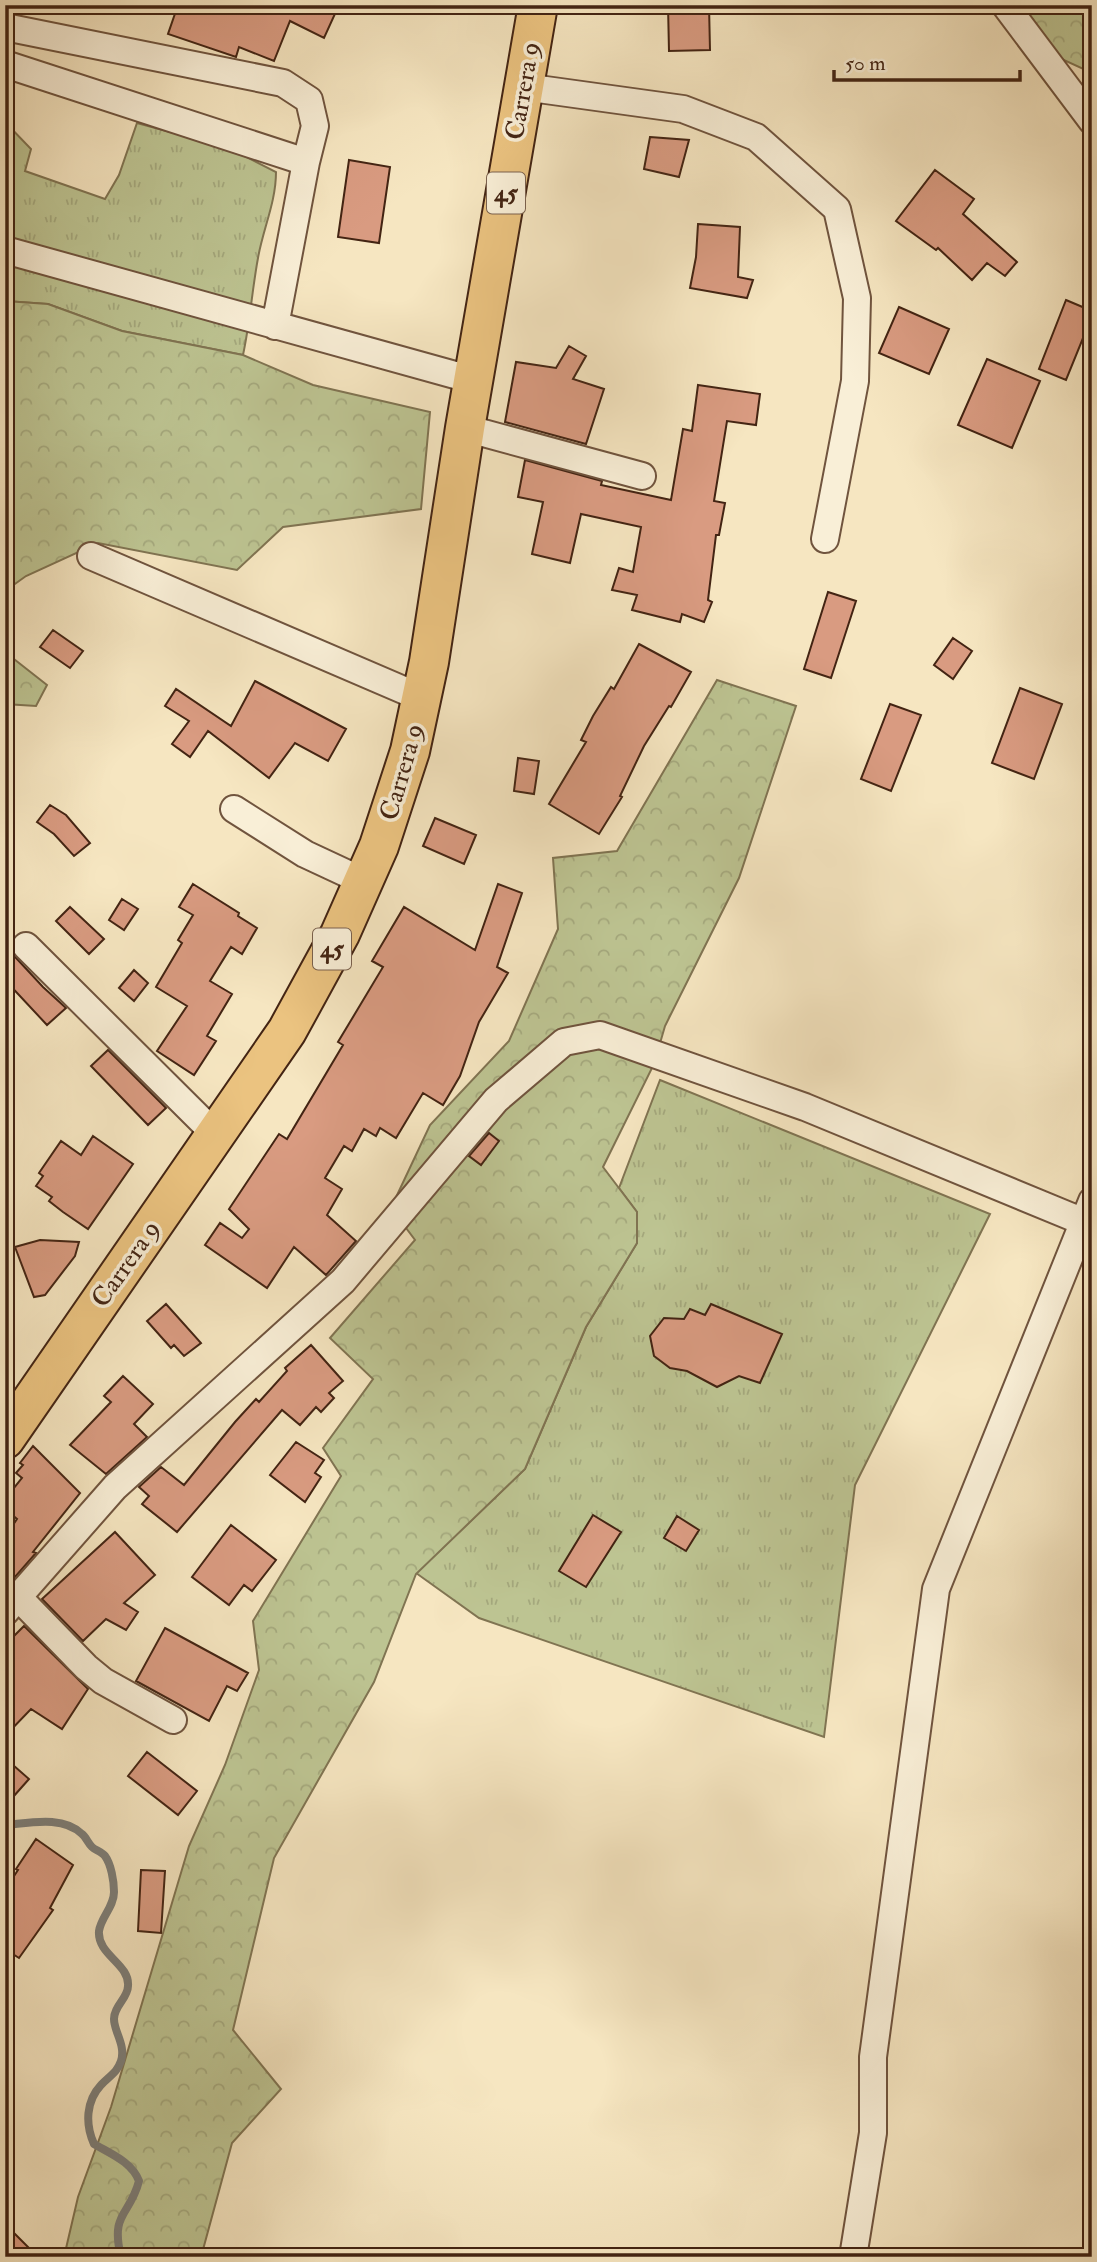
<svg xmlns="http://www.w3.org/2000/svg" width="1097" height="2262" font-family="'IM FELL Double Pica',serif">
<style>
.grass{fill:url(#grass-tufts);stroke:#807452;stroke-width:2}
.forest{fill:url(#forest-crowns);stroke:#807452;stroke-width:2}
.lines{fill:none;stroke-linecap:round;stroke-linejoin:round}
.stream{stroke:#7d7f7a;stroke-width:8}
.building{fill:#d99b81;stroke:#432413;stroke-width:2}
.street-casing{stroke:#70543e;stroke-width:30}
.highway-casing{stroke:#432413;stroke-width:42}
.street{stroke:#f9efd7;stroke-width:26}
.highway{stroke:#ebc380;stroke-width:38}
.labels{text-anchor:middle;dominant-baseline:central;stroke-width:7;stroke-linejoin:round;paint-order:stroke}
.shield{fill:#f9efd7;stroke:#7a614e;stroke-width:2}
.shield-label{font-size:24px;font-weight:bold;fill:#432413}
.street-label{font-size:26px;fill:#432413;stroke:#f9efd7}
</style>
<defs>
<pattern id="grass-tufts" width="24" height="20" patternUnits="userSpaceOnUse" patternTransform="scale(1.75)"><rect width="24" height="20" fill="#bdc492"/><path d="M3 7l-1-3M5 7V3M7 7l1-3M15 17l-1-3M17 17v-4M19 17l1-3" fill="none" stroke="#a4a87d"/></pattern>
<pattern id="forest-crowns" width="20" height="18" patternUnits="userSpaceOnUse" patternTransform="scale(1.75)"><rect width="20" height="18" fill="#bdc492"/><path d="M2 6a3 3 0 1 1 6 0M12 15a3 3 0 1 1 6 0" fill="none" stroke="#a4a87d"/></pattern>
</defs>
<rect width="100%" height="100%" fill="#f6e6c1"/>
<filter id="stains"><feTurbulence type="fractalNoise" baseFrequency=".00286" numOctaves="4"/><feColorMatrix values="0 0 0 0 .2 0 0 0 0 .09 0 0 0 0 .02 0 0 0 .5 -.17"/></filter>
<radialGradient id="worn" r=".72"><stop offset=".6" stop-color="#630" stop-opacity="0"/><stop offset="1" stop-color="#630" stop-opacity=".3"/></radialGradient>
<path class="grass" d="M 5,122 L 31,149 L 25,171 L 105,199 L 119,175 L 137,123 L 229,148 L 276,172 C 276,202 263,229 258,258 C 252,290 250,323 243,355 L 122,331 L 48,304 L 5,301 Z
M 660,1080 L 990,1214 L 855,1485 L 824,1737 L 479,1618 L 416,1573 L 525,1469 L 586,1327 L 637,1243 L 637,1212 L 619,1188 Z"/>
<path class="forest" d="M 1020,5 L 1092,5 L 1092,73 L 1042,50 Z
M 5,301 L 48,304 L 122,331 L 243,355 L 313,385 L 430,412 L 421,509 L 283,527 L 237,570 L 98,543 L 26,576 L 5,591 Z
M 5,652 L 47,685 L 36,706 L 5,704 Z
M 717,680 L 796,706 L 739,878 L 665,1026 L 654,1064 L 603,1167 L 637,1212 L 637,1243 L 586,1327 L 525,1469 L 416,1574 L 374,1682 L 274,1858 L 233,2030 L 281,2089 L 232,2143 L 201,2257 L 64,2257 L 78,2197 L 111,2107 L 189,1846 L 225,1765 L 259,1670 L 253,1621 L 341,1476 L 323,1448 L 373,1379 L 330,1338 L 415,1240 L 391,1208 L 430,1125 L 509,1041 L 558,929 L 553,858 L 617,851 Z"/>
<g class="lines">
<path class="stream" d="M 5,1825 C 29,1823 63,1815 82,1834 C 86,1837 88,1843 92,1847 C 95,1850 102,1852 105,1856 C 111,1864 114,1881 114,1892 C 114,1907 101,1917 99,1931 C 97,1955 130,1964 128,1986 C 128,1998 114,2006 114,2019 C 114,2032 126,2045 121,2061 C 117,2073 109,2076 101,2085 C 86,2101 85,2124 94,2144 C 111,2154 132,2162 139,2181 C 130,2216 110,2212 121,2257"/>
</g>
<path class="building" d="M 178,5 L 339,5 L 324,38 L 290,21 L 274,61 L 239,47 L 236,57 L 168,34 Z
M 668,5 L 709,5 L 710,50 L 669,51 Z
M 650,137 L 689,140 L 679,177 L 644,169 Z
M 349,160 L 390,167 L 379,243 L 338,237 Z
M 935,170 L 974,199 L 963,214 L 1017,262 L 1005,276 L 987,263 L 972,280 L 938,248 L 936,250 L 896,221 Z
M 698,224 L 740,227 L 738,277 L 753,280 L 747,298 L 690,288 L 696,257 Z
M 1066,300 L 1092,311 L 1092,316 L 1066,380 L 1039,369 Z
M 899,307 L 949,329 L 929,374 L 879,353 Z
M 569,346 L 586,356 L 573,379 L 604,389 L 586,444 L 505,422 L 516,362 L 556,368 Z
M 987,359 L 1040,381 L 1012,448 L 958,425 Z
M 698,385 L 760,394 L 756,425 L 727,421 L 714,501 L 725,503 L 719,535 L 716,535 L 708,600 L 712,602 L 704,622 L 682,614 L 680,622 L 632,610 L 637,595 L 612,590 L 619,568 L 633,572 L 641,527 L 581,514 L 570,563 L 532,554 L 543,502 L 518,497 L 525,460 L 602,481 L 601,485 L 671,500 L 683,429 L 692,431 Z
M 828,592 L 856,601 L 831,678 L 804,669 Z
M 53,630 L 83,651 L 70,668 L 40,647 Z
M 953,638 L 972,651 L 953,679 L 934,665 Z
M 639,644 L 691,672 L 671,707 L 669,706 L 644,746 L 620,796 L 622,797 L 599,834 L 549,804 L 586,742 L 581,740 L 593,716 L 611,687 L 614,689 Z
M 255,681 L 346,729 L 328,761 L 295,743 L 269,778 L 208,731 L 190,757 L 172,744 L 189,721 L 165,706 L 176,689 L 231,726 Z
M 1020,688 L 1062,704 L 1034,779 L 992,763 Z
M 890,704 L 921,715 L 891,791 L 861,779 Z
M 518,758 L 539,761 L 534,794 L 514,791 Z
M 50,805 L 66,815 L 90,843 L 74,856 L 54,834 L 37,822 Z
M 435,818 L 476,835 L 464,864 L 423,846 Z
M 193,884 L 239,913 L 238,916 L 257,928 L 242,954 L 231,947 L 210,981 L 232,994 L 207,1036 L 216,1041 L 194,1075 L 157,1051 L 187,1006 L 156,987 L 182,943 L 178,940 L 193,915 L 179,907 Z
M 498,884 L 522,893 L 497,967 L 508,973 L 479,1022 L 460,1076 L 443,1105 L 423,1093 L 396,1138 L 380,1128 L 376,1136 L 364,1129 L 352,1151 L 344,1146 L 325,1178 L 342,1189 L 327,1215 L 356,1241 L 326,1275 L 294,1247 L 267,1288 L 205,1245 L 220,1223 L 242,1238 L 249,1229 L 229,1209 L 279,1134 L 287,1139 L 343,1045 L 338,1042 L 383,967 L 372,961 L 404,907 L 475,950 Z
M 122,899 L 138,909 L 124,930 L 109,920 Z
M 70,907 L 104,939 L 89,954 L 56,921 Z
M 5,946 L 43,987 L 66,1008 L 47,1025 L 5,980 Z
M 134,970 L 148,983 L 134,1001 L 119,988 Z
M 108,1050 L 166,1108 L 148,1125 L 91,1066 Z
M 489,1133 L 499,1141 L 481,1165 L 469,1156 Z
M 93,1136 L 133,1164 L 88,1229 L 63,1212 L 49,1201 L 52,1197 L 36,1186 L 43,1176 L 39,1173 L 61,1141 L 81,1155 Z
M 40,1240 L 79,1242 L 75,1256 L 45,1295 L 34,1297 L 15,1247 Z
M 166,1304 L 201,1343 L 184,1356 L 174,1345 L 171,1348 L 147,1321 Z
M 711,1304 L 782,1334 L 760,1383 L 739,1376 L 717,1387 L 687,1371 L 670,1368 L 654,1356 L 650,1336 L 664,1318 L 684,1319 L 690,1309 L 705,1315 Z
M 311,1345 L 343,1381 L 329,1393 L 334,1398 L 321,1412 L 316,1407 L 300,1425 L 282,1410 L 177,1532 L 142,1504 L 149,1496 L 139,1487 L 161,1467 L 184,1485 L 235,1422 L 256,1399 L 259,1402 L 287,1371 L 285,1368 Z
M 123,1376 L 153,1404 L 134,1424 L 147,1437 L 106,1474 L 70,1445 L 111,1402 L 104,1396 Z
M 296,1442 L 324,1460 L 315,1473 L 321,1477 L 305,1502 L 270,1475 Z
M 33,1446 L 80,1493 L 33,1552 L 36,1553 L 15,1577 L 5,1566 L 5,1537 L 17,1519 L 5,1509 L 5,1499 L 22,1478 L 16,1473 L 23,1465 L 20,1463 Z
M 593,1515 L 621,1532 L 586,1587 L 559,1571 Z
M 677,1516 L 699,1530 L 686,1551 L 664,1538 Z
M 231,1525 L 276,1560 L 252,1591 L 244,1585 L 229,1605 L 192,1577 Z
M 115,1532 L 155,1575 L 124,1603 L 138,1612 L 126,1630 L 106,1619 L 83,1641 L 42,1599 Z
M 24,1626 L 88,1689 L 62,1729 L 31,1709 L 5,1736 L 5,1645 Z
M 165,1628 L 248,1673 L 237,1691 L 227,1686 L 209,1721 L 136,1681 Z
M 147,1752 L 197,1791 L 178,1815 L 128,1776 Z
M 5,1758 L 29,1779 L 5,1806 Z
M 36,1839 L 73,1865 L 50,1908 L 53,1910 L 19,1958 L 5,1949 L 5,1890 L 18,1870 L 16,1869 Z
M 141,1870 L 165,1871 L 161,1933 L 138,1931 Z
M 5,2224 L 38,2257 L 5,2257 Z"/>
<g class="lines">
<g class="street-casing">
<path id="street" d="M 1005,5 L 1092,121
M 5,27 L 283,83 L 309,100 L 315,126 L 306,162 L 275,326
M 5,64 L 306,162
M 524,87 L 683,109 L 756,137 L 837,209 L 857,298 L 855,381 L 825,539
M 5,250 L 473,380
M 465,428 L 642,476
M 91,556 L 422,698
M 234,809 L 305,854 L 365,882
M 26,946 L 216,1135
M 18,1597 L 86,1667 L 103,1681 L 173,1720
M 5,1612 L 115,1487 L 343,1281 L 496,1100 L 564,1042 L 600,1035 L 805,1107 L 1084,1222
M 853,2257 L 873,2133 L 873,2057 L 936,1589 L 1092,1201"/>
</g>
<g class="highway-casing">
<path id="highway" d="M 5,1439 L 287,1031 L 340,934 L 379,846 L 410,751 L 429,662 L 465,428 L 538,5"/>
</g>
<use href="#street" class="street"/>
<use href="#highway" class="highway"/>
</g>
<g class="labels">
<g class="shield">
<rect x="487" y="172.5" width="38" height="41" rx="5"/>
<rect x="313" y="928.5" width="38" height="41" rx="5"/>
</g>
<g class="shield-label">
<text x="506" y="193">45</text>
<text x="332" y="949">45</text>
</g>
<g class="street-label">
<text transform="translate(523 91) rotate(-80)">Carrera 9</text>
<text transform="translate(402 772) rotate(-74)">Carrera 9</text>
<text transform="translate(126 1264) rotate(-55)">Carrera 9</text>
</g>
</g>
<rect width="1097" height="2262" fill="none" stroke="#f6e6c1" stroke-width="28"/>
<rect x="7" y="7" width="1083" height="2248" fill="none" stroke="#432413" stroke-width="3.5"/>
<rect x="14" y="14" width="1069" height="2234" fill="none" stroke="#432413" stroke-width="2"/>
<path d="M834 70v10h186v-10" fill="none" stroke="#432413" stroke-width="3.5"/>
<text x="845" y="70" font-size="21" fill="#432413" stroke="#f9efd7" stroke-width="5" paint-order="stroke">50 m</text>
<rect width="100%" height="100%" filter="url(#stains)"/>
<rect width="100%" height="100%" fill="url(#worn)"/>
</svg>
